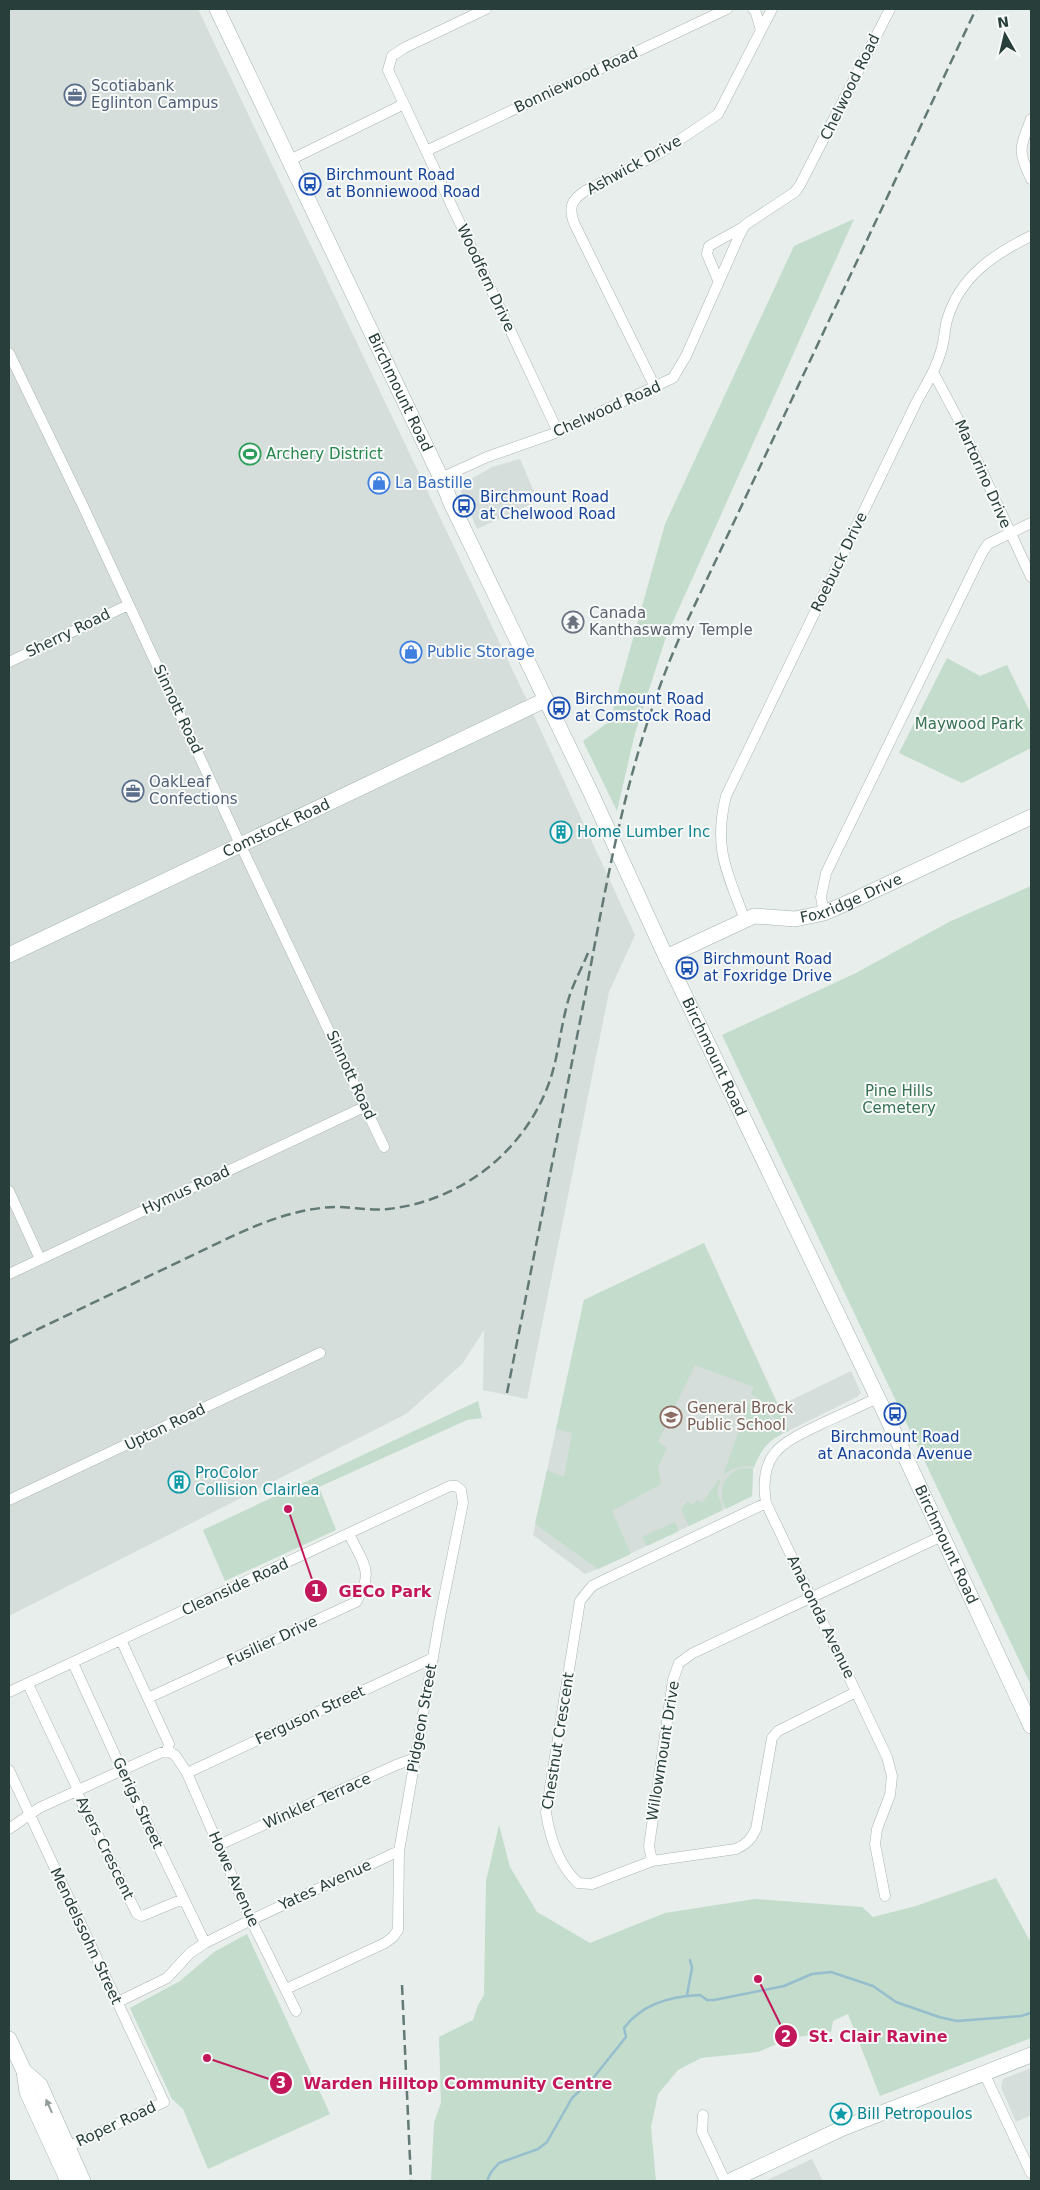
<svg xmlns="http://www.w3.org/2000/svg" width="1040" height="2190" font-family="'DejaVu Sans',sans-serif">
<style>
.built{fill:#d5deda}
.green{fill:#c3dccc}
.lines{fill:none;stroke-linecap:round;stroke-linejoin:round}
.stream{stroke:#96becc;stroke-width:2.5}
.street-casing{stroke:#aab6b2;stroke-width:11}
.secondary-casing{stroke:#a3b5b1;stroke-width:16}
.street{stroke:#fff;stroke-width:10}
.secondary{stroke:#fff;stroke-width:15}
.rail{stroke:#627975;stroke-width:2.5;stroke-dasharray:10 5;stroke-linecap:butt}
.oneway{fill:#939e9c}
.labels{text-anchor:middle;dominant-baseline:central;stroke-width:4;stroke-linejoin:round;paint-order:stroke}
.street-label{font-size:15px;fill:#273e3a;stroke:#f7faf9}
.service-label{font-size:15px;fill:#4e5e75;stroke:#f7faf9;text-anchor:start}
.transit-label{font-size:15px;fill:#164399;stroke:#f7faf9;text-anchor:start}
.leisure-label{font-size:15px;fill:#27864d;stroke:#f7faf9;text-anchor:start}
.shop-label{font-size:15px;fill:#366cbe;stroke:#f7faf9;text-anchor:start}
.worship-label{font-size:15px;fill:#5b616d;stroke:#f7faf9;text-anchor:start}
.park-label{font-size:15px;fill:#367152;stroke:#f7faf9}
.culture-label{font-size:15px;fill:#0d838f;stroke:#f7faf9;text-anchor:start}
.education-label{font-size:15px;fill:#785e54;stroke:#f7faf9;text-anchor:start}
.leader{fill:none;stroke:#c2185b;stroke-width:2}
.callout-dot{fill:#c2185b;stroke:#f7faf9;stroke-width:2}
.mark-label{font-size:15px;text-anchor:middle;font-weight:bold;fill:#fff}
.callout-label{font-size:16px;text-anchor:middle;font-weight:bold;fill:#c2185b;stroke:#f7faf9;stroke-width:4;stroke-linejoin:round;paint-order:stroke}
</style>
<rect width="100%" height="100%" fill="#e7eeeb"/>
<path class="built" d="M 9,9 L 198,9 L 524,694 L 635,935 L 609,992 L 527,1399 L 483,1390 L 484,1330 L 462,1364 L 406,1414 L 9,1616 Z
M 520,459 L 538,501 L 477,529 L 459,486 L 492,467 Z
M 704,1243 L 779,1406 L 851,1371 L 861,1393 L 857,1397 L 772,1439 L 761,1449 L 753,1469 L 752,1496 L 598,1569 L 585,1574 L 533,1535 L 584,1300 Z
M 1031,2068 L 1031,2115 L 1016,2122 L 1001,2087 L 1003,2079 Z
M 812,2159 L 823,2181 L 765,2181 Z"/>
<path class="green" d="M 854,219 L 666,637 L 635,733 L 617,811 L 583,741 L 610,721 L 665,524 L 794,246 Z
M 947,658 L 980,676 L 1007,665 L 1031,714 L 1031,748 L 962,783 L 899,753 Z
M 1031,886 L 1031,1685 L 722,1035 L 856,973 L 949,922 Z
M 704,1243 L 789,1431 L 785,1432 L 759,1399 L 751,1394 L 754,1387 L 695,1365 L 658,1442 L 667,1448 L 658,1467 L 661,1484 L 612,1511 L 631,1554 L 598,1569 L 535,1524 L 547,1470 L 564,1477 L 572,1433 L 556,1429 L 584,1300 Z
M 751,1398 L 762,1406 L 782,1434 C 766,1442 761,1451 754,1467 C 741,1464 734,1468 723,1475 Z
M 478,1401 L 482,1418 L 467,1420 L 319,1487 L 336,1530 L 225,1581 L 203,1530 Z
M 741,1468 L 753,1469 L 752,1496 L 726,1509 C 717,1491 722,1476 741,1468 Z
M 719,1479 L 720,1481 L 717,1492 L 723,1510 L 689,1526 L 681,1509 L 688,1501 L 693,1505 L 697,1500 L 702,1503 Z
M 675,1522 L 679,1531 L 647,1546 L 642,1537 Z
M 499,1825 L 510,1867 L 537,1912 L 590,1943 L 665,1913 L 755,1899 L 862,1907 L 873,1917 L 916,1906 L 996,1878 L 1031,1943 L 1031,2038 L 880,2096 L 848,2014 L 833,2021 L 831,2032 L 791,2038 L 758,2052 L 701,2058 L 678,2070 L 658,2094 L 651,2127 L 656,2181 L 431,2181 L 434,2123 L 441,2103 L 439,2037 L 473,2020 L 478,2005 L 484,1995 L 486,1881 Z
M 247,1934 L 330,2114 L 208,2169 L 183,2109 L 172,2099 L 130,2008 L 180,1981 L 214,1952 Z"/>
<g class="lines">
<path class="stream" d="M 687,1995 L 692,1968 L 690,1960
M 487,2181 L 491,2172 L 499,2163 L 538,2149 L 547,2142 L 572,2098 L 594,2077 L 626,2037 L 624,2028 C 642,2004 671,1996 700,1995 L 707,2000 L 714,2000 L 784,1986 L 812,1974 L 831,1972 L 873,1986 L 896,2002 L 939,2017 L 957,2021 L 1021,2016 L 1031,2013"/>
<g class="street-casing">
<path id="street" d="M 486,9 L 404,48 L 392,56 L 388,70 L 558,432
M 753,9 L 755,10 L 761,30
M 1031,119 C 1020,148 1017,150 1031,179
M 426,151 L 727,9
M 290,160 L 404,104
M 718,280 L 707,254 L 709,246 L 745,226
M 9,353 L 83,506 L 240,844 L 384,1147
M 933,372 L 957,417 L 1031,577
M 655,387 L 574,223 C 568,206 572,200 585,191 L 660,153 L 718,114 L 772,9
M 441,478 L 487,457 L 558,432 L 673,378 L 686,356 L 740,234 L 745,225 L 795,192 L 800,185 L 890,9
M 9,662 L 128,605
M 824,913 L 821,897 L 826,873 L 982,553 L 988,544 L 1031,523
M 745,920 C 727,872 713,848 726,796 L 916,403 C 925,386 936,370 941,351 C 945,340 944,328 948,317 C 961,276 994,254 1031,236
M 9,1191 L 40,1259
M 9,1274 L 364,1107
M 877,1398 C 859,1407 840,1415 821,1424 C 781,1443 758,1454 766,1503 L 887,1757 L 892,1776 L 890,1795 L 877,1829 L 875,1844 L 885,1896
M 9,1500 L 320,1353
M 766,1503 L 602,1581 L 592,1586 L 580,1601 L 546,1813 C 550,1838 559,1865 578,1883 L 592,1884 L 652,1861 L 736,1849 C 747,1844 751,1839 756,1829 L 772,1738 L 778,1731 L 856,1692
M 121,1640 L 169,1744 L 167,1751
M 73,1663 L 126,1779 L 205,1943
M 28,1684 L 78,1790
M 9,1692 L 450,1486 L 456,1486 L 461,1490 L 463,1503 L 440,1617 L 399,1851 L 398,1930 L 393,1937 L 385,1943 L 286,1989
M 148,1698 L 356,1602 C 375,1572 363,1563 349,1534
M 9,1770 L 164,2102 L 68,2147
M 187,1773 L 433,1658
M 76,1791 L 137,1914 L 142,1916 L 183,1899
M 9,1829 L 39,1808 L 160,1753 L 167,1751 L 175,1755 L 187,1773 L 251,1920 L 296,2011
M 219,1845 L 396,1765 L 415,1758
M 652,1861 L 649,1846 L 673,1680 L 679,1663 L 693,1653 L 942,1536
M 118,2002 L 167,1978 L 190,1953 L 205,1943 L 251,1920 L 399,1851
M 984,2073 L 1031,2173
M 703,2115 L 702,2132 L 725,2181"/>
</g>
<g class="secondary-casing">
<g id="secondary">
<path id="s1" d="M 217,9 L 441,478 L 451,503 L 591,793 L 661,946 L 884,1411 L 1031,1726"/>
<path id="s2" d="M 9,955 L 545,700"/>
<path id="s3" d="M 666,957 L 754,916 L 795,919 L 824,913 L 856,899 L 1031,817"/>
<path d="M 9,2039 L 24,2071 L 27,2092 L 68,2181"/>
<path d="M 24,2071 L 40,2085 L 83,2181"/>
<path d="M 730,2181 L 843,2128 L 1031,2055"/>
</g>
</g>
<use href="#street" class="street"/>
<use href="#secondary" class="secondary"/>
<path class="rail" d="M 9,1343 L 237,1234 C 268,1220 301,1208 335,1207 C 353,1207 370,1211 388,1209 C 461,1201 524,1152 549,1083 C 558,1058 560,1031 567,1005 C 571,987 581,970 588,953
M 507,1393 C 533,1261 559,1128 585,996 C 609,870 629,750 682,632 L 976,9
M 402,1985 L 411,2181"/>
</g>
<defs><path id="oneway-solid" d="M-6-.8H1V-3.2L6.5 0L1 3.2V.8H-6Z" transform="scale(1.25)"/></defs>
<use class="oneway" href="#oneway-solid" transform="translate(49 2106) rotate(-114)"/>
<defs>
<g id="office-ring" transform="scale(1.125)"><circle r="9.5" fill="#f7faf9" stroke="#5c6f8a" stroke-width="1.5"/><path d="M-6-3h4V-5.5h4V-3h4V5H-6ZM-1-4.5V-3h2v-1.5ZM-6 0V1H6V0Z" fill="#5c6f8a"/></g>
<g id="bus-ring" transform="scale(1.125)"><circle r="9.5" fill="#f7faf9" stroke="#1a4fb4" stroke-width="1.5"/><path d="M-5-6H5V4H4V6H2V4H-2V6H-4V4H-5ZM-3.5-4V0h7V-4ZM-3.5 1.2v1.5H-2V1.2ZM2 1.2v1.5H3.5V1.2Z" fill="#1a4fb4"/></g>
<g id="stadium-ring" transform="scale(1.125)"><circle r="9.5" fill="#f7faf9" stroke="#2e9e5b" stroke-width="1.5"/><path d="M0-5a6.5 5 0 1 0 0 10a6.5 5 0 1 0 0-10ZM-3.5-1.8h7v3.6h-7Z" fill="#2e9e5b"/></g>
<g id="shop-ring" transform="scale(1.125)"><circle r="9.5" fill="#f7faf9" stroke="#3f7fe0" stroke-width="1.5"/><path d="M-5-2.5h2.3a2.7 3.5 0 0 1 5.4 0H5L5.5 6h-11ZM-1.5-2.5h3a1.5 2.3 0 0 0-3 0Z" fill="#3f7fe0"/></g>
<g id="temple-ring" transform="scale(1.125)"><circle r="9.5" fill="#f7faf9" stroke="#6b7280" stroke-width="1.5"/><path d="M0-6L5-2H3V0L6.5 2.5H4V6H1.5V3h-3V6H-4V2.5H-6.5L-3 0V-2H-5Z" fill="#6b7280"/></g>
<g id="building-ring" transform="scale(1.125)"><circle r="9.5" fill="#f7faf9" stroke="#0f9aa8" stroke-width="1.5"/><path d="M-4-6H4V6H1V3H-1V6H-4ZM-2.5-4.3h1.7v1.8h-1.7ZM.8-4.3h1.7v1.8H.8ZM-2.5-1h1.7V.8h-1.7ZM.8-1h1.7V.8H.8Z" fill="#0f9aa8"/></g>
<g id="school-ring" transform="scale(1.125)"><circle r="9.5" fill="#f7faf9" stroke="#8d6e63" stroke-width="1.5"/><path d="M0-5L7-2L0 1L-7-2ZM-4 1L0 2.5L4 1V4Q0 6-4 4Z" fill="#8d6e63"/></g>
<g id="sight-ring" transform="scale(1.125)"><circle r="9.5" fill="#f7faf9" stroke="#0f9aa8" stroke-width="1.5"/><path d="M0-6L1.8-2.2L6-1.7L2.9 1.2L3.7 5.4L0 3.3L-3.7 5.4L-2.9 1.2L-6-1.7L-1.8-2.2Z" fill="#0f9aa8"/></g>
</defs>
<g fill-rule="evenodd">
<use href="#office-ring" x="75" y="95"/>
<use href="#bus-ring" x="310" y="184"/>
<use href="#stadium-ring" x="250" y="454"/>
<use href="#shop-ring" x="379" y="483"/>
<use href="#bus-ring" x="464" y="506"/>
<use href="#temple-ring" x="573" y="622"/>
<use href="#shop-ring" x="411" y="652"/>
<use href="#bus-ring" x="559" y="708"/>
<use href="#office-ring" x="133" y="791"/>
<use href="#building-ring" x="561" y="832"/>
<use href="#bus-ring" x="687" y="968"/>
<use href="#bus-ring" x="895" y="1414"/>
<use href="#school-ring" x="671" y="1417"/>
<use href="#building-ring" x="179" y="1482"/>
<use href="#sight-ring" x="841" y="2114"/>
</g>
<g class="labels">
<g class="street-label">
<text transform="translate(576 80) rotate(-25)">Bonniewood Road</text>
<text transform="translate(850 87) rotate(-64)">Chelwood Road</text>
<text transform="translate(634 165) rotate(-29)">Ashwick Drive</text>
<text transform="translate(486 278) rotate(65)">Woodfern Drive</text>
<text stroke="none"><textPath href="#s1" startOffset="425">Birchmount Road</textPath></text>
<text transform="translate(607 409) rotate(-24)">Chelwood Road</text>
<text transform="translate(983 474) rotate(66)">Martorino Drive</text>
<text transform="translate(839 562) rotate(-64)">Roebuck Drive</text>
<text transform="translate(68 633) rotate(-26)">Sherry Road</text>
<text transform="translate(178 709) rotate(65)">Sinnott Road</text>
<text stroke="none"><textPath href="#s2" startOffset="296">Comstock Road</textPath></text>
<text stroke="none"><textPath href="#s3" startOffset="198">Foxridge Drive</textPath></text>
<text stroke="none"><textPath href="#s1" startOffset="1160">Birchmount Road</textPath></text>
<text transform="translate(351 1075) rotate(65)">Sinnott Road</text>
<text transform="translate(186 1190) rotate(-25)">Hymus Road</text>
<text transform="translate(165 1427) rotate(-26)">Upton Road</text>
<text stroke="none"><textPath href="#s1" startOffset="1700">Birchmount Road</textPath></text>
<text transform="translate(235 1587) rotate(-25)">Cleanside Road</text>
<text transform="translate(821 1617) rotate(64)">Anaconda Avenue</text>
<text transform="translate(272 1641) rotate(-25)">Fusilier Drive</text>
<text transform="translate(310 1715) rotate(-25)">Ferguson Street</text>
<text transform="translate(422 1718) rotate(-80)">Pidgeon Street</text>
<text transform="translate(558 1741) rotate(-81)">Chestnut Crescent</text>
<text transform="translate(663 1751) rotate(-81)">Willowmount Drive</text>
<text transform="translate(317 1801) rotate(-24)">Winkler Terrace</text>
<text transform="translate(138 1803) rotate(65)">Gerigs Street</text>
<text transform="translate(105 1848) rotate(64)">Ayers Crescent</text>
<text transform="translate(234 1879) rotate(66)">Howe Avenue</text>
<text transform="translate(325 1885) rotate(-25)">Yates Avenue</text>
<text transform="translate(86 1936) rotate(65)">Mendelssohn Street</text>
<text transform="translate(116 2124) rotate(-25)">Roper Road</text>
</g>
<g class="service-label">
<text x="91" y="86">Scotiabank<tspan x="91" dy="17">Eglinton Campus</tspan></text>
<text x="149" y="782">OakLeaf<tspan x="149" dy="17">Confections</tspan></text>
</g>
<g class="transit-label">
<text x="326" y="175">Birchmount Road<tspan x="326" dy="17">at Bonniewood Road</tspan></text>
<text x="480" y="497">Birchmount Road<tspan x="480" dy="17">at Chelwood Road</tspan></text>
<text x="575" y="699">Birchmount Road<tspan x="575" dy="17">at Comstock Road</tspan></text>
<text x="703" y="959">Birchmount Road<tspan x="703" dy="17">at Foxridge Drive</tspan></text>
<text x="895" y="1437" text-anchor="middle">Birchmount Road<tspan x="895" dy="17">at Anaconda Avenue</tspan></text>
</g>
<g class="leisure-label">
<text x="266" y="454">Archery District</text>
</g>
<g class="shop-label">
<text x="395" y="483">La Bastille</text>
<text x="427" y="652">Public Storage</text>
</g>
<g class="worship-label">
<text x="589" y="613">Canada<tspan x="589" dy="17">Kanthaswamy Temple</tspan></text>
</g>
<g class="park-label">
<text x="969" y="724">Maywood Park</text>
<text x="899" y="1091">Pine Hills<tspan x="899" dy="17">Cemetery</tspan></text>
</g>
<g class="culture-label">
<text x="577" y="832">Home Lumber Inc</text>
<text x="195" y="1473">ProColor<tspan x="195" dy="17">Collision Clairlea</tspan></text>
<text x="857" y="2114">Bill Petropoulos</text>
</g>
<g class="education-label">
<text x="687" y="1408">General Brock<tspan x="687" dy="17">Public School</tspan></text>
</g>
</g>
<path class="leader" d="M288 1509L316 1591M758 1979L786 2036M207 2058L281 2083"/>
<g class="callout-dot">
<circle cx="288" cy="1509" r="5"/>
<circle cx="758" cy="1979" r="5"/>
<circle cx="207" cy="2058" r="5"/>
<circle cx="316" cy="1591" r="12"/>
<circle cx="786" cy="2036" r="12"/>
<circle cx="281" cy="2083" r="12"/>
</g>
<g class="mark-label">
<text x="316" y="1596">1</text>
<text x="786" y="2042">2</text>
<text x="281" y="2088">3</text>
</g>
<g class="callout-label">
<text x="385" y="1597">GECo Park</text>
<text x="878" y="2042">St. Clair Ravine</text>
<text x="458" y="2089">Warden Hilltop Community Centre</text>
</g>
<rect width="1040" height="2190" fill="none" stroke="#273e3a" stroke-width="20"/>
<g transform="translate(1005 35) rotate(352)" stroke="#f7faf9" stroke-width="4" paint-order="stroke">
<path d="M0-4L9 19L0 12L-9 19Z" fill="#273e3a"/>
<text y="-8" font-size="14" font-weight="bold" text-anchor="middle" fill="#273e3a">N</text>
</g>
</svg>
